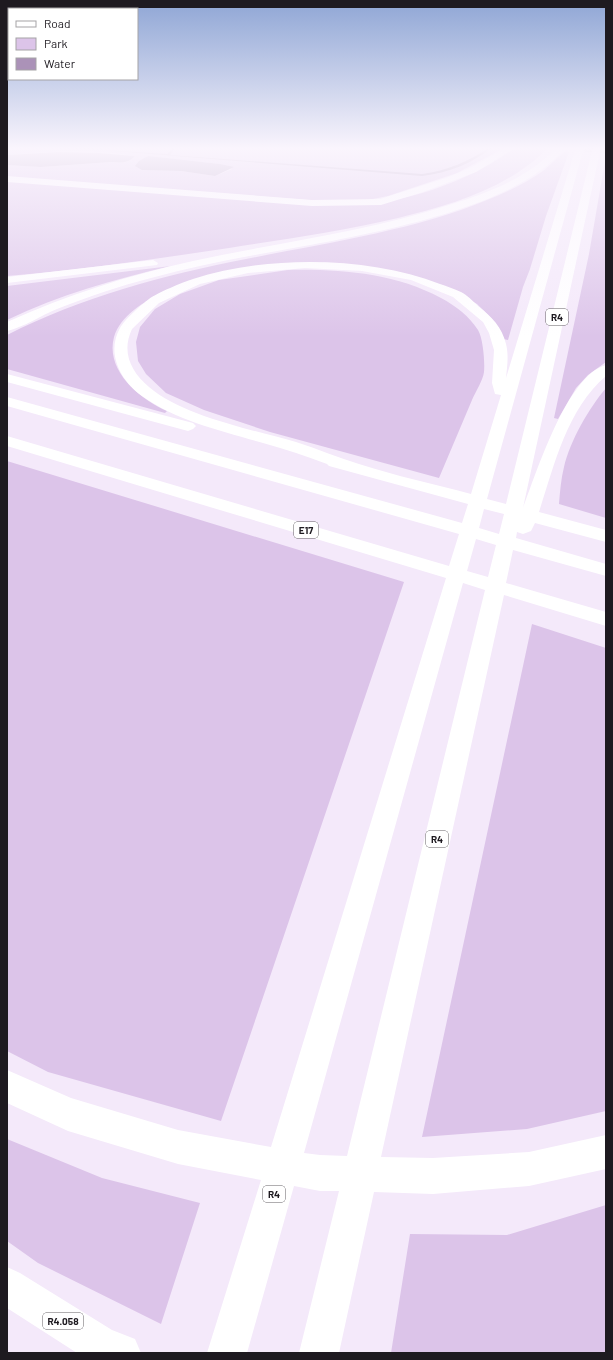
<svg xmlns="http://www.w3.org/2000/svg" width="613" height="1360" font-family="Barlow,sans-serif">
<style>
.green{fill:#dcc4e9;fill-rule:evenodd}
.water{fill:#ab92b8}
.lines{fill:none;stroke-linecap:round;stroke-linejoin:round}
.stream{fill:#ab92b8;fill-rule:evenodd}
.secondary-tunnel{stroke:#c9c0ce;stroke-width:9;stroke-dasharray:9 4.5;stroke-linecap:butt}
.secondary{fill:#fff;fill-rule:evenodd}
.highway{fill:#fff;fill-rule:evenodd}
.labels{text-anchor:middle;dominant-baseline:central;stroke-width:4;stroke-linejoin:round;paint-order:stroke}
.shield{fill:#fff;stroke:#625f63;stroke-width:1}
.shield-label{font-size:10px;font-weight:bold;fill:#1e1a20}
</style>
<rect width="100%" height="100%" fill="#f4e9fa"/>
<path class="green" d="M 7,147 L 506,147 L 457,173 L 388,196 L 363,201 L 308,200 L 7,177 L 7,165 L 41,167 L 111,162 C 120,163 129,164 135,156 C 94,149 49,151 7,155 ZM 193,161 L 220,164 L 232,169 L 215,176 L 181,171 L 142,170 Z
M 518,147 L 549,147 C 509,188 452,205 398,218 C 342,231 286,239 229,248 C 155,259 81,270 7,276 L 7,181 L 336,205 C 387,206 438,192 483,168 C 495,162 506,153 518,147 Z
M 566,151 L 569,152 L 546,216 L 530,269 L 523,287 L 508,340 L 503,339 L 492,319 L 477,304 L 455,291 L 406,274 L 278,264 L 161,293 C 144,302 120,316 114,337 C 105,371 140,399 167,411 L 165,413 L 7,369 L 7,335 C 82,297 164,275 246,259 C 325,243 412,231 487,200 C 507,192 526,183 543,171 C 551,165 558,156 566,151 Z
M 605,161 L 606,163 L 606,362 L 588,375 L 576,388 L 558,419 L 554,418 L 589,254 Z
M 171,266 C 115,279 59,295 7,320 L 7,286 Z
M 288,270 C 341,269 394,273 441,298 C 456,306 469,316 478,330 C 483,338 485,362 484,372 C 483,380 476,391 472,400 C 461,426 450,452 439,478 L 270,432 L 204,410 L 166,393 L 146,374 L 138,361 L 136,342 L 140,327 L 155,309 L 180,294 L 219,280 Z
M 606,388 L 606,518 L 559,504 C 560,491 561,479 564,467 C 570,441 589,408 606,388 Z
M 7,461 L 404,582 L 221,1121 L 48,1072 L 7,1051 Z
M 532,624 L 606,648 L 606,1111 L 527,1129 L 422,1137 Z
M 7,1139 L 102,1178 L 200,1203 L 161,1324 L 38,1263 L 7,1241 Z
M 606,1205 L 606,1353 L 391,1353 L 410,1234 L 507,1235 Z"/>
<path class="water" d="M 58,152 L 99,153 L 135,156 C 129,163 121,163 111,162 L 41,167 L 7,165 L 7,155 Z
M 148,156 L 220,164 L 234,167 L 215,176 L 181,171 L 142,170 L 135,166 L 139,161 Z"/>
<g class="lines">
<path class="stream" d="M 63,147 L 167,154 L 174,147 L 176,147 L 170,155 L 422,174 C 447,171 469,161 490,147 L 493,147 C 473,163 448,173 422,176 Z"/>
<path class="secondary-tunnel" d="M 585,147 L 606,149"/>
<path class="secondary" d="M 507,147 L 516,147 L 476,172 L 423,192 L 381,205 L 312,206 L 7,182 L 7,176 L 312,200 L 380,199 L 446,178 L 470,168 Z"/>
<path class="highway" d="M 557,147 L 565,147 C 516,213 345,238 266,253 C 227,260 189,268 151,278 C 119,286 88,297 57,309 C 40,316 24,327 7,331 L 7,322 C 67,295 129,275 193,261 C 279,242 368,232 452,204 C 491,192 529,177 557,147 Z
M 576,147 L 584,147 L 487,499 L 506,504 L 593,147 L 601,147 L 523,508 C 536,474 567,375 606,365 L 606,376 C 567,409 554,466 539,512 L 606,530 L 606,542 L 535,523 L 531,531 L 523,534 L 517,532 L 516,538 L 606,564 L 606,576 L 513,550 L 506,583 L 606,612 L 606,626 L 504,595 L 381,1157 L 433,1158 L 529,1152 L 606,1135 L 606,1169 L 529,1186 L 433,1194 L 374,1192 L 339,1353 L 299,1353 L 339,1191 L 320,1191 L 294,1186 L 247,1353 L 207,1353 L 261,1180 L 178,1164 L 68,1131 L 7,1103 L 7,1070 L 71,1098 L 178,1130 L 271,1147 L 446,578 L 7,446 L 7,436 L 449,566 L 459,534 L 7,406 L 7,397 L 462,523 L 468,504 L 329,466 L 327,464 C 306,456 285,449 263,443 C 222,431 177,421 142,396 C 120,380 106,353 120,328 C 125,319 141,305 149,299 C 157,293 183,282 193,279 C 267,255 368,256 440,284 C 447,286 454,289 461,292 C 467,295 473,301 478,306 C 492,317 502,327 506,344 C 509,356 507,367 506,378 ZM 305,268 L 362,271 L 411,280 L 453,297 L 483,322 L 489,333 L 494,350 L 492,383 L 495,394 L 501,395 L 471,494 C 434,484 396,476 359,464 C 339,458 318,449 296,442 C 254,430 182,416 149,387 C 131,372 121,352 132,329 L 159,303 L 200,284 L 248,273 ZM 484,509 L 504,514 L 499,534 L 479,528 ZM 476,539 L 496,545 L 488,577 L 467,571 ZM 463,583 L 485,590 L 347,1156 L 320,1155 L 304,1153 Z
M 153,260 L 158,263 L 157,265 L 7,283 L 7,277 Z
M 7,374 L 193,423 L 196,426 L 193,429 L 188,431 L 7,382 Z
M 7,1267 L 20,1273 L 112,1330 L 135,1339 L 141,1353 L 77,1353 L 7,1308 Z"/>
</g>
<linearGradient id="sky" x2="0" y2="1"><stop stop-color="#8fa6d5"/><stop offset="0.44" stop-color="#faf5fd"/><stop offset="1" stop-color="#faf5fd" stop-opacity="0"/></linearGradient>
<rect width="613" height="337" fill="url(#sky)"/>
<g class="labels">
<g class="shield">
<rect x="546" y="309" width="22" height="16" rx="3"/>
<rect x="294" y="522" width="24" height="16" rx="3"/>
<rect x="426" y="831" width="22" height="16" rx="3"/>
<rect x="263" y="1186" width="22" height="16" rx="3"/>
<rect x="43" y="1313" width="40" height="16" rx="3"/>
</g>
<g class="shield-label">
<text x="557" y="317">R4</text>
<text x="306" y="530">E17</text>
<text x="437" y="839">R4</text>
<text x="274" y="1194">R4</text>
<text x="63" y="1321">R4.058</text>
</g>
</g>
<rect width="613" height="1360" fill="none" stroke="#1e1a20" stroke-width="16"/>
<rect x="8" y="8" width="130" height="72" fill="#ffffff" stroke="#a5a3a6"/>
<rect x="16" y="21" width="20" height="6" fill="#ffffff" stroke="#a5a3a6"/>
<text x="44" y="28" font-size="12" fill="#1e1a20">Road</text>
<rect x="16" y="38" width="20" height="12" fill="#dcc4e9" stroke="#a5a3a6"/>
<text x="44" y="48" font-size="12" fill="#1e1a20">Park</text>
<rect x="16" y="58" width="20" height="12" fill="#ab92b8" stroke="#a5a3a6"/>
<text x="44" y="68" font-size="12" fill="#1e1a20">Water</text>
</svg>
